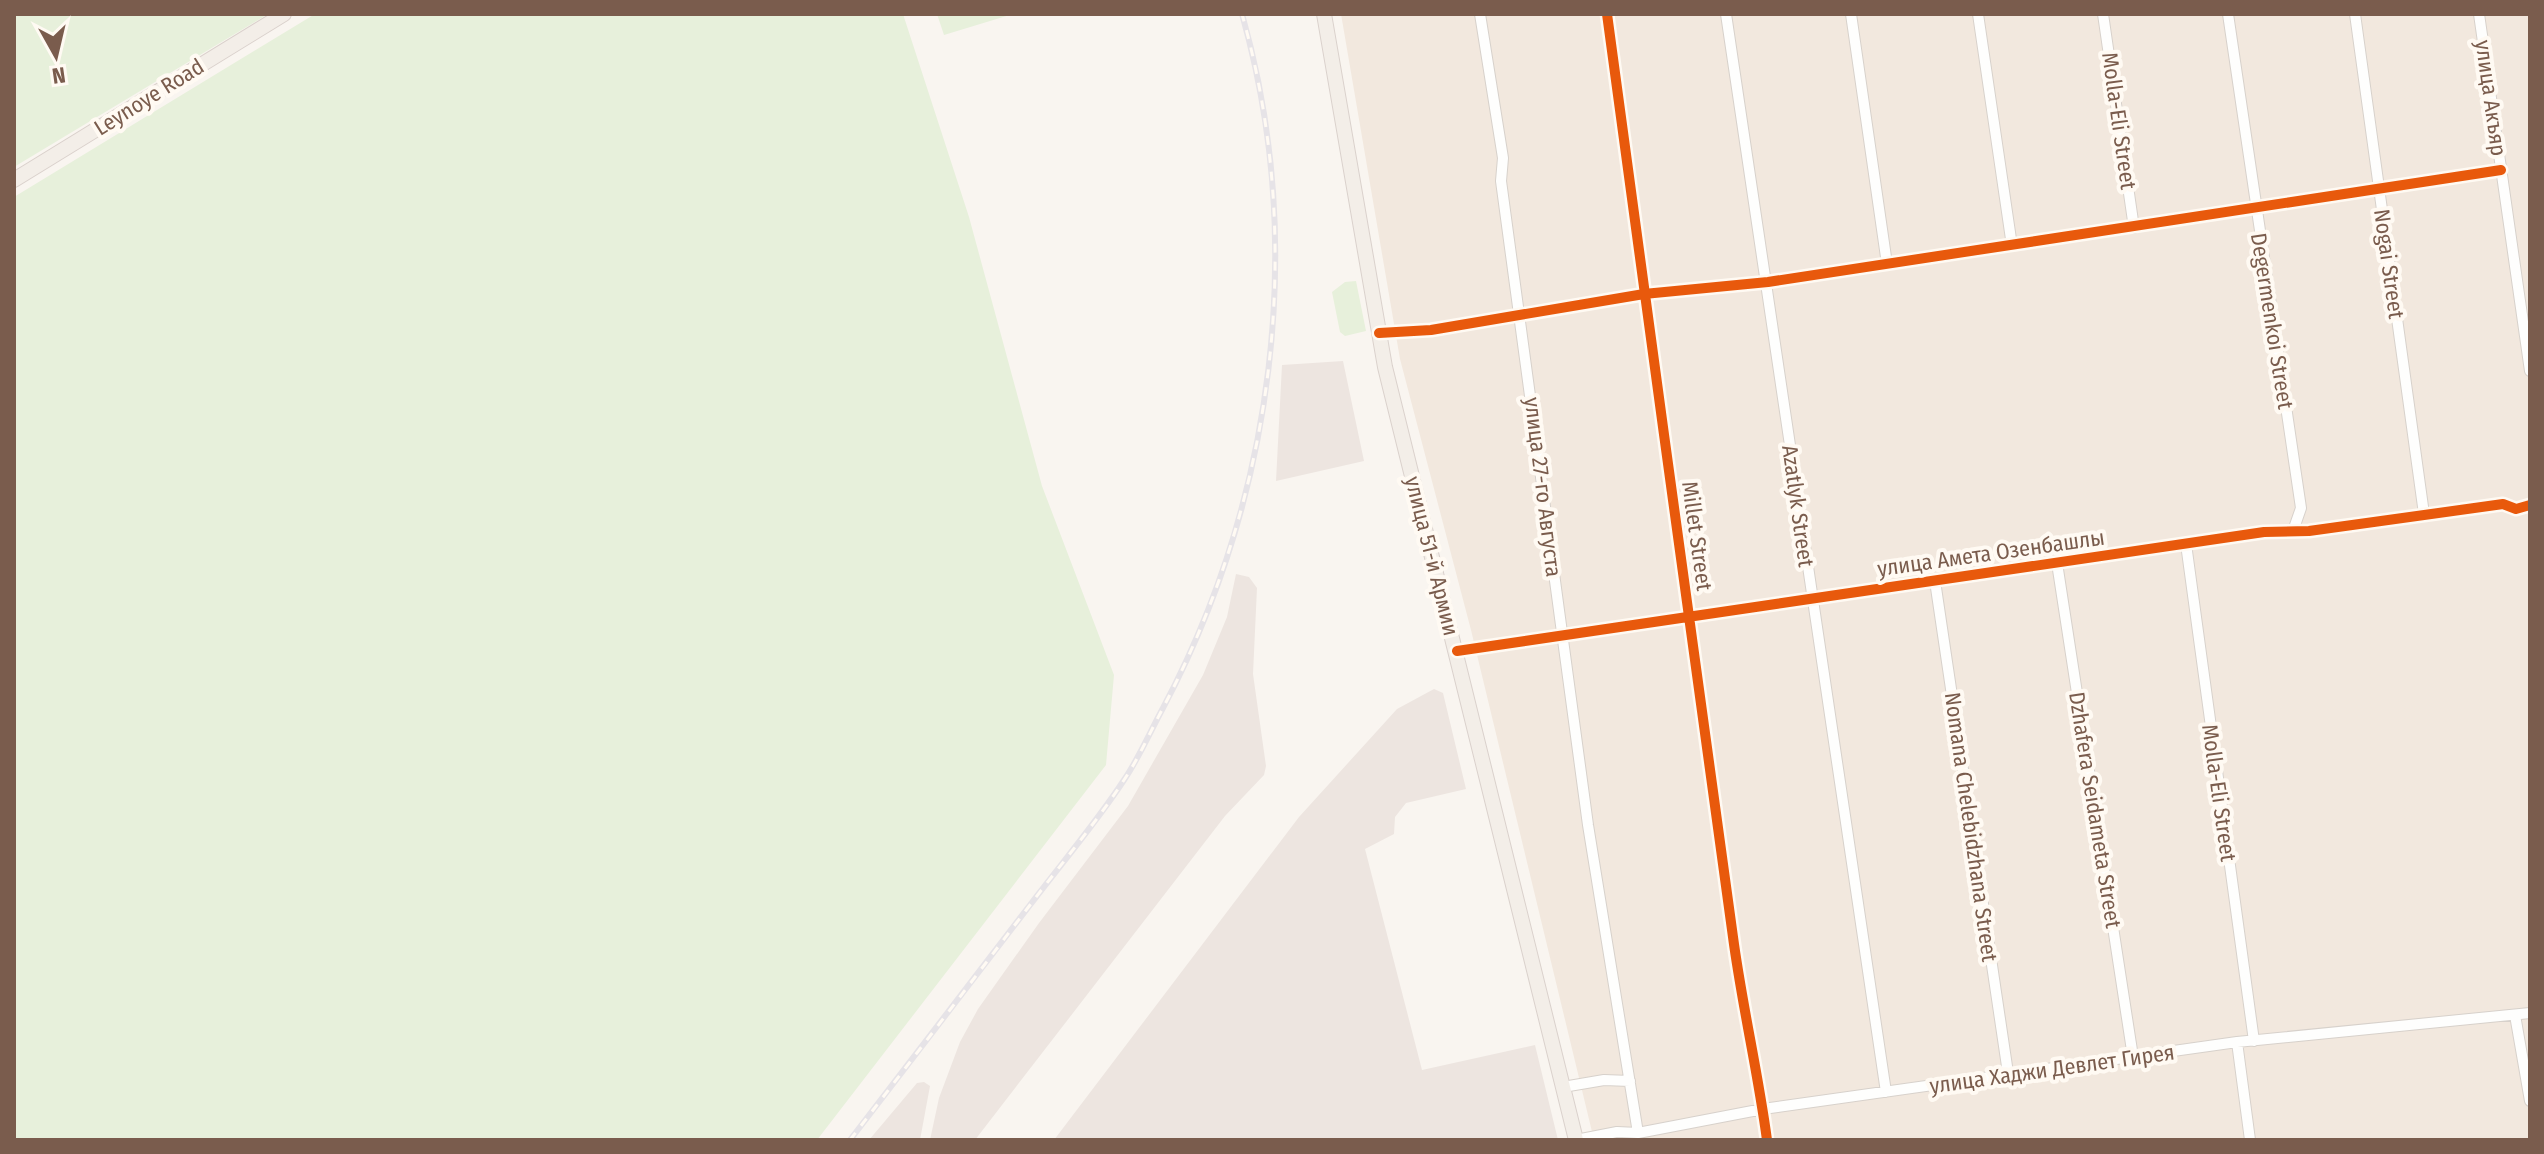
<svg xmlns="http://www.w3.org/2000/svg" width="2544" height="1154" font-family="'Fira Sans Condensed',sans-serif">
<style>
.residential{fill:#f2e8de}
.industrial{fill:#ede5e0}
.green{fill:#e7f0db}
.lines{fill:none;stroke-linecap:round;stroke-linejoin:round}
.minor-casing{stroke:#d7d1cb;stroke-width:12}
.major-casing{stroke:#dad1cc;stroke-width:16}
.minor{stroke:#fefefd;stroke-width:10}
.major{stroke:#f3eee8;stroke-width:14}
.rail-casing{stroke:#e6e3e7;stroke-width:6}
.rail{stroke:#fffaf3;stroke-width:3;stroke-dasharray:9;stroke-linecap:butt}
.cycleway-casing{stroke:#fffaf3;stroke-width:15}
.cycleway{stroke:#e8590c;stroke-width:10}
.labels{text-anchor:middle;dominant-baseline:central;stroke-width:8;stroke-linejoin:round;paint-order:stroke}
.street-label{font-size:22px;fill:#7a5c4d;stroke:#fffaf3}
</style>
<rect width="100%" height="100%" fill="#f9f5f0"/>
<path class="residential" d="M 1341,14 L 2530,14 L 2530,1140 L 1594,1140 L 1471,630 L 1400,359 Z"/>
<path class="industrial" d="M 1343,361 L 1364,461 L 1276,481 L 1282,365 Z
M 1236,574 L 1249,577 L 1257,588 L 1253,674 L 1266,766 L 1264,775 L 1225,816 L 975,1140 L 930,1140 L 939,1098 L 960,1042 L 978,1009 L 1039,923 L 1128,806 L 1203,675 L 1227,617 Z
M 1434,689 L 1443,693 L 1466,789 L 1406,803 L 1395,817 L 1394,834 L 1365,849 L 1422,1070 L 1535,1045 L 1558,1140 L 1054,1140 L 1299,817 L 1397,709 Z
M 924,1082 L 930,1086 L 920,1140 L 869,1140 L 917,1083 Z"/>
<path class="green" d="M 14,14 L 268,14 L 14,167 Z
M 315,14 L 903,14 L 969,217 L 1042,486 L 1114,675 L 1106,765 L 817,1140 L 14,1140 L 14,197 Z
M 937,14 L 1013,14 L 944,35 Z
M 1356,281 L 1366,331 L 1345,336 L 1340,332 L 1332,292 L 1345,282 Z"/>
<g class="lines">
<g class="minor-casing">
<path id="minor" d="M 1480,14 L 1503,158 L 1501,181 L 1588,825 L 1638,1133
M 1607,14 C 1648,322 1691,629 1733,937 C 1742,1005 1758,1072 1767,1140
M 1726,14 L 1886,1092
M 1851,14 L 1887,264
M 1978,14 L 2012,246
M 2103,14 L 2134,228
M 2228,14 L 2301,508 L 2293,531
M 2355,14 L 2424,514
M 2479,14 L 2530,371
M 1379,333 L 1431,330 L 1644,294 L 1768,282 L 2501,170
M 2186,544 L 2254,1041
M 2057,563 L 2133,1057
M 1935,581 L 2008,1073
M 1457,651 L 2264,532 L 2309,531 L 2503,504 L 2516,509 L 2530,505
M 2515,1015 L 2530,1101
M 2237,1042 L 2250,1140
M 1563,1087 L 1604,1080 L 1630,1081
M 1576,1140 L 1617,1132 L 1638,1133 L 1763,1109 L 2237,1042 L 2530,1013"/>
</g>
<g class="major-casing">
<path id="major" d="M 1324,14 L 1385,367 L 1576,1140
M 14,180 L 284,14"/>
</g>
<use href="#minor" class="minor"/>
<use href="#major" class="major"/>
<g class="rail-casing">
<path id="rail" d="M 850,1140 C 910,1062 970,984 1030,905 C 1061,864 1096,823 1124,780 C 1139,758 1150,732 1163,708 C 1274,498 1307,244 1242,14"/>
</g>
<use href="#rail" class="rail"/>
<g class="cycleway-casing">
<path id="cycleway" d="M 1607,14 C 1648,322 1691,629 1733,937 C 1742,1005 1758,1072 1767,1140
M 1379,333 L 1431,330 L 1644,294 L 1768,282 L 2501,170
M 1457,651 L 2264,532 L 2309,531 L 2503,504 L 2516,509 L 2530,505"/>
</g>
<use href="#cycleway" class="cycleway"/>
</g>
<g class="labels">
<g class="street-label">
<text transform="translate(149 97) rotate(-32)">Leynoye Road</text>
<text transform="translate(2491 98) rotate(82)">улица Акъяр</text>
<text transform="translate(2119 121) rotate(82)">Molla-Eli Street</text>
<text transform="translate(2389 264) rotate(82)">Nogai Street</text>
<text transform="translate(2272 321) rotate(81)">Degermenkoi Street</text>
<text transform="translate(1543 487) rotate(83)">улица 27-го Августа</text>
<text transform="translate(1798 506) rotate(82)">Azatlyk Street</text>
<text transform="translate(1697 536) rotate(82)">Millet Street</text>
<text transform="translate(1991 553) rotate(-8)">улица Амета Озенбашлы</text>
<text transform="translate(1432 556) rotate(76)">улица 51-й Армии</text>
<text transform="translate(2219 793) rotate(82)">Molla-Eli Street</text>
<text transform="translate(2095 810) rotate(81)">Dzhafera Seidameta Street</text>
<text transform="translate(1971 827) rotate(82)">Nomana Chelebidzhana Street</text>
<text transform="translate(2052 1069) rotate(-8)">улица Хаджи Девлет Гирея</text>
</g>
</g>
<rect width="2544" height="1154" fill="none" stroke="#7a5c4d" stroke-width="32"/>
<g transform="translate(56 56) rotate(172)" stroke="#fffaf3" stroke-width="6" paint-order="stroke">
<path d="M0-6L14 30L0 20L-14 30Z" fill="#7a5c4d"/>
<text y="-12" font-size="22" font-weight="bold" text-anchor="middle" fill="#7a5c4d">N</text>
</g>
</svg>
